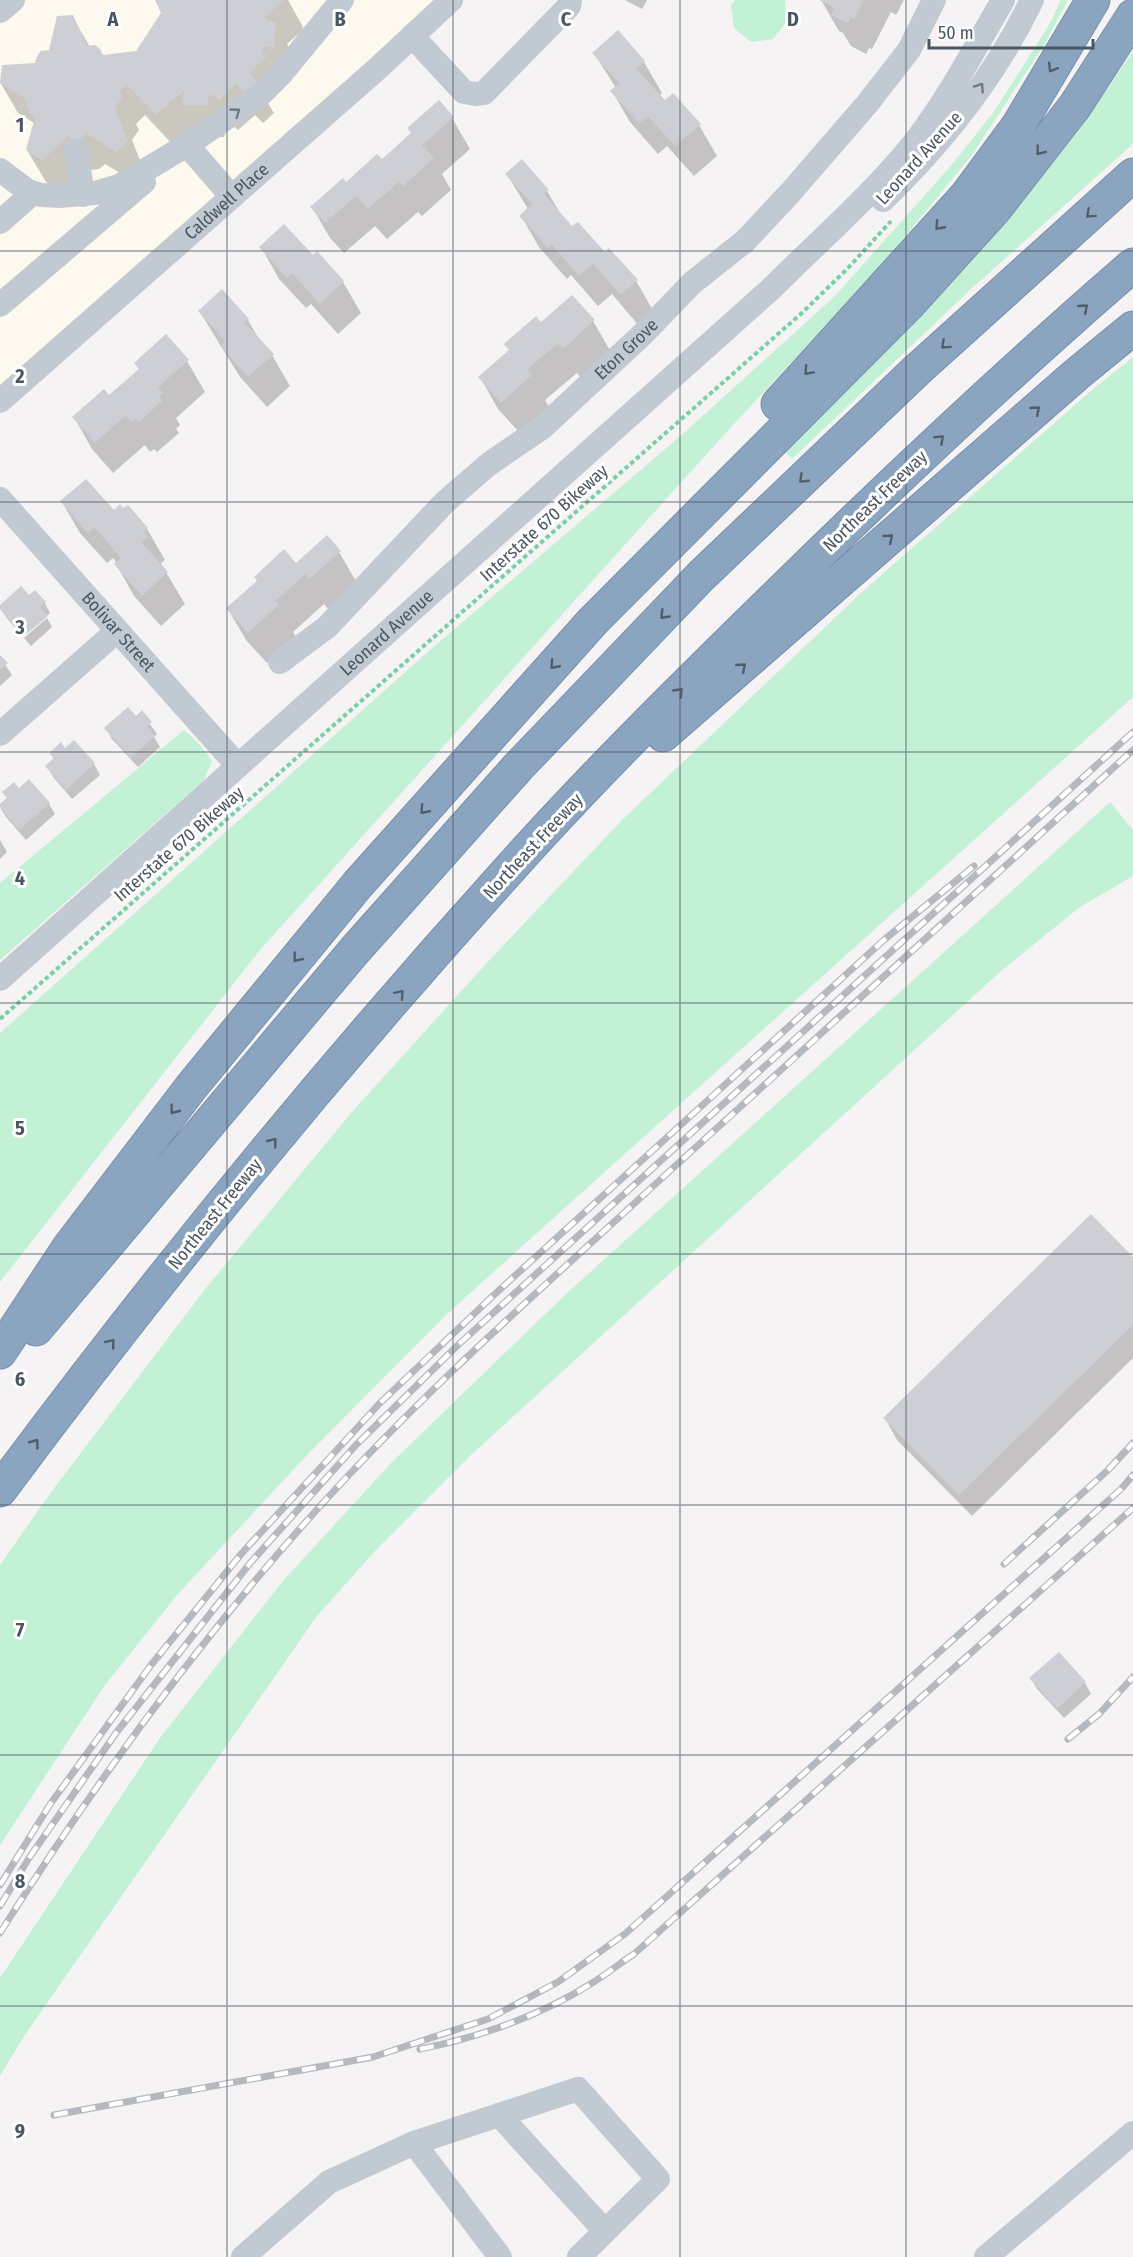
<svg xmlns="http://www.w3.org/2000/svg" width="1133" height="2257" font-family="'Fira Sans Condensed',sans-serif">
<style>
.commercial{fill:#fdf9ef}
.green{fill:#c3f1d5}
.shadow{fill:#0003}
.building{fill:#cdcfd5}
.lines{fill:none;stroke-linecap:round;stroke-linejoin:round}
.highway-casing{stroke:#7690ad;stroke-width:35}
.path{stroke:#7ad0a6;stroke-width:4;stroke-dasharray:4.5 3;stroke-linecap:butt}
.minor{stroke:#c1cad2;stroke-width:24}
.highway{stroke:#8ba5c1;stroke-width:33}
.rail-casing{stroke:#b5b8bd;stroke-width:7}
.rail{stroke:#fff;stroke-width:4.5;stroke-dasharray:14;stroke-linecap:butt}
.oneway{stroke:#505e6b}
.oneway2{stroke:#6e7983}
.grid{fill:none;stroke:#4a5661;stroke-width:1.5;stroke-opacity:0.55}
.labels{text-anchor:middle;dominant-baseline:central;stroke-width:6;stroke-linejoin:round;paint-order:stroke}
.street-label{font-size:18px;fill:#4a5661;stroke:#fff}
.grid-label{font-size:20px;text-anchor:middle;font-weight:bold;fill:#4a5661;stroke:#fff;stroke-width:6;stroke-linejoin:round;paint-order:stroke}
</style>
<rect width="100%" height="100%" fill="#f5f3f3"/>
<path class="commercial" d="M 0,0 L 462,0 L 0,412 Z"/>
<path class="green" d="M 735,0 L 785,0 L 787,21 L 773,39 L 751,42 L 734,28 L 731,5 Z
M 1061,0 L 1068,0 L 1044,45 L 972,155 L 880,267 L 722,437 L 260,950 L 0,1282 L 0,1033 L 430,650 L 685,432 L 835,296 L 949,168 L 993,113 L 1048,27 Z
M 1133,51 L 1133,144 L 971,289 L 792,459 L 784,451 L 1012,213 L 1080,129 Z
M 1133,357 L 1133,697 L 448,1313 L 308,1454 L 177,1595 L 105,1685 L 0,1845 L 0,1565 L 52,1491 L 206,1288 L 352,1112 L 484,966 L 622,820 L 862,592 L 1092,390 Z
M 184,730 L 200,745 L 212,761 L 204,780 L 0,960 L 0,883 Z
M 1110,802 L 1133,830 L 1133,876 L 1080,907 L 1001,971 L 472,1454 L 376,1550 L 317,1616 L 24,2036 L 0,2076 L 0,1978 L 160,1738 L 282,1582 L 392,1462 L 566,1294 Z"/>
<path class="shadow" d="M 156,0 L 288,0 L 304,29 L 287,44 L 293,55 L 268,103 L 274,113 L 263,123 L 255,115 L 238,130 L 232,124 L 226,130 L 224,137 L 201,136 L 174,146 L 145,115 L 136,124 L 139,130 L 132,140 L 145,173 L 135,182 L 105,164 L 99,169 L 92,170 L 87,166 L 60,191 L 46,182 L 27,150 L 34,123 L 18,113 L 0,82 L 37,64 L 50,52 L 72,16 L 90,47 L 103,56 L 137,52 L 162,13 Z
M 625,0 L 647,0 L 642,9 Z
M 821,0 L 904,0 L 896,15 L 891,12 L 872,49 L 869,48 L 866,54 L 851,46 L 843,33 L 839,31 Z
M 618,32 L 644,62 L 662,93 L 659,96 L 665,102 L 699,125 L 717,156 L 694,176 L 667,146 L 658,154 L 630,122 L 612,91 L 616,88 L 594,53 Z
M 452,118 L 470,149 L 442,174 L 451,190 L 422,216 L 418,212 L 387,239 L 375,226 L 344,253 L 330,238 L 312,207 Z
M 507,174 L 547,191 L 563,218 L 572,228 L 636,281 L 654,312 L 639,326 L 612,294 L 598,306 L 571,275 L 567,279 L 539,247 L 521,216 L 528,209 Z
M 261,247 L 312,257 L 316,253 L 343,282 L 361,313 L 338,334 L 311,304 L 306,308 L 279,279 Z
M 200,312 L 248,320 L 261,343 L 272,355 L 290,386 L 267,407 L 240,377 Z
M 593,321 L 611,352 L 582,379 L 577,373 L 545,400 L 549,407 L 520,433 L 498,409 L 480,377 Z
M 187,361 L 205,392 L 176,418 L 180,425 L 176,429 L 179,433 L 157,452 L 154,449 L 150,452 L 145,445 L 113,473 L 92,449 L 74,417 L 109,397 L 140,370 Z
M 62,502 L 113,512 L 147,529 L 165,560 L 161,563 L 164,569 L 185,604 L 161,626 L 134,596 L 116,564 L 117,563 L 113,558 L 107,563 L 80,533 Z
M 339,552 L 357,583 L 328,609 L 324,604 L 293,632 L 296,637 L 267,663 L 246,640 L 228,609 L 296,565 Z
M 29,597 L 44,602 L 50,613 L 22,636 L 6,617 L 0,607 Z
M 47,618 L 52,627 L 31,646 L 24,638 Z
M 0,657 L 12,675 L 0,686 Z
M 142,713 L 157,734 L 154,737 L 160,747 L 138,767 L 112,739 L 106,728 L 136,718 Z
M 74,742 L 94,764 L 100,775 L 72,799 L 53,777 L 47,766 L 54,760 L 51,754 L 65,750 Z
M 19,790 L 49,804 L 55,814 L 26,840 L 6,817 L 0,807 L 8,799 L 4,792 Z
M 0,840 L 7,852 L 0,859 Z
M 1133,1259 L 1133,1358 L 972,1516 L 897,1440 L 885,1418 Z
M 1059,1654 L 1085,1683 L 1091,1694 L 1064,1718 L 1037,1689 L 1031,1678 Z"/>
<path class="building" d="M 155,0 L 284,0 L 265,17 L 268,21 L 276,22 L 274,47 L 266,46 L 262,51 L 267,56 L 249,72 L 257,81 L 244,93 L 236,84 L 219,100 L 213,94 L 208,98 L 207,106 L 182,105 L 185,89 L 156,115 L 127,85 L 119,92 L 122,97 L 115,108 L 128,141 L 116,152 L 86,133 L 81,139 L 72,139 L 69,136 L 42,160 L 26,150 L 35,117 L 30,114 L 26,105 L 27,100 L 0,83 L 2,65 L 35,63 L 37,56 L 41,51 L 49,50 L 57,16 L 73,15 L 87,46 L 95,45 L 100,49 L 103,55 L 136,51 L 161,13 Z
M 819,0 L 864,0 L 854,19 L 851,17 L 848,23 L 831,15 L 835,8 Z
M 618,30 L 645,61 L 637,69 L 651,85 L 665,100 L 673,93 L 701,124 L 675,146 L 648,116 L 639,123 L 610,91 L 619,83 L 592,53 Z
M 439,100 L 454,117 L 422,145 L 434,158 L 403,186 L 399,182 L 368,209 L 356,196 L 325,223 L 310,207 L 343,178 L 346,182 L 377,154 L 382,159 L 411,133 L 407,128 Z
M 522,159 L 549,190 L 544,194 L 572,226 L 578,222 L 605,252 L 609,248 L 638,280 L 621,295 L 593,264 L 579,276 L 552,245 L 548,248 L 519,216 L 532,204 L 505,174 Z
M 284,224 L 313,255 L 317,251 L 344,281 L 320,304 L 292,273 L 287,278 L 259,247 Z
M 222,289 L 249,319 L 245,323 L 274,354 L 248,377 L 220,346 L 225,341 L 198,311 Z
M 572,295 L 595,320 L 563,349 L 558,343 L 527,370 L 532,375 L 501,403 L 478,377 L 509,350 L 504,344 L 536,316 L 541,322 Z
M 166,334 L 189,360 L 158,387 L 163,393 L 159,397 L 162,401 L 139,422 L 135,418 L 132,422 L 126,415 L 95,443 L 72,417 L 104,389 L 109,395 L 139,369 L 134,363 Z
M 86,479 L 114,510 L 120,504 L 123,508 L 128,505 L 148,528 L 144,532 L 148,537 L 141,542 L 168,572 L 142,596 L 114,564 L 121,558 L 94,527 L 88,533 L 60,501 Z
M 327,535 L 341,551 L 309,579 L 305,574 L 290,588 L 275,601 L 279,605 L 248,633 L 226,608 L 257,581 L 254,577 L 284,549 L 296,563 Z
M 21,586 L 29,595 L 35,590 L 46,602 L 40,607 L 48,616 L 24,636 L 0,609 L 0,605 Z
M 0,655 L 8,663 L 0,670 Z
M 128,707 L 136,716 L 142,710 L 152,722 L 147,727 L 155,736 L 131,758 L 104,728 Z
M 74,740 L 95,763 L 66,790 L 45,766 L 54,758 L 49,753 L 61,742 L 65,748 Z
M 29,779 L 50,803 L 19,830 L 0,808 L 0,804 L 7,798 L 2,792 L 14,782 L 19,788 Z
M 1091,1214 L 1133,1257 L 1133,1325 L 959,1495 L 883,1418 Z
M 1059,1652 L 1086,1682 L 1057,1709 L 1029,1678 Z"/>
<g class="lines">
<g class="highway-casing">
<path id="highway" d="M 778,404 L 967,195 L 1018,126 L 1093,0
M 663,735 L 1077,374 L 1133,328
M 36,1329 L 355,950 L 518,767 L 701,576 L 917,370 L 1133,175
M 0,1352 L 69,1247 L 192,1086 L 358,884 L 593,621 L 908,305 L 994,210 L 1075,106 L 1133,16
M 0,1490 C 159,1276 328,1070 506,873 C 588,781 676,694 764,608 C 884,490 1006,375 1133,265"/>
</g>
<path class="path" d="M 0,1019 L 803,312 L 849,267 L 891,221"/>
<g class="minor">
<path d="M 0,11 L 13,0"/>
<path d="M 412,36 L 464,92 L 476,94 L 484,93 L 569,6 L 570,0"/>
<path d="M 187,145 L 232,197"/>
<path d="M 76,151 L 83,195"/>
<path d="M 0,170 L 28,191 L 41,195 L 59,196 L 95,193 L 119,186 L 187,145 L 261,94 L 282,73 L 342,0"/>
<path d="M 883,200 C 943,142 996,75 1032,0"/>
<path d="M 0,222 L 33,193"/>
<path d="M 0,305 L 144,182"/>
<path id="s1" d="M 0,401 L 377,69 L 451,0"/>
<path id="s2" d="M 0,499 L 238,766"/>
<path id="s3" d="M 280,662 L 327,627 L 445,502 L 489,464 L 543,427 L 643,334 L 692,283 L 745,241 L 790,193 L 867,104 L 909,50 L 934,0"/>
<path d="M 0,734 L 117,631"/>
<path id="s4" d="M 0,979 L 773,287 C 820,240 872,195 914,143 C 948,99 975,48 1003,0"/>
<path d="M 499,2115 L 605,2231"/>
<path d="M 414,2143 L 578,2089 L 658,2179 L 579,2257"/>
<path d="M 243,2257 L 329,2182 L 414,2143 L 500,2257"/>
<path d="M 986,2257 L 1133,2133"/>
</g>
<use href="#highway" class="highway"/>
<g class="rail-casing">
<path id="rail" d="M 1004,1564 L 1108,1470 L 1133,1443
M 1068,1739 L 1099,1714 L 1133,1677
M 0,1885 L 51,1803 L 151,1665 L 242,1553 L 380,1403 L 496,1293 L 885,939 L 974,866
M 0,1906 L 29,1858 L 116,1733 L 251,1562 L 356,1445 L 459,1344 L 1133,732
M 0,1933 C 95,1782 202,1636 322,1504 C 427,1388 547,1284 662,1178 C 819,1036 976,893 1133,750
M 420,2049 C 478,2038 542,2015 592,1983 C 607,1974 620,1963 634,1954 L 1133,1508
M 54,2115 L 373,2057 L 488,2019 L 558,1982 L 626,1933 L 1121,1489 L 1133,1475"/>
</g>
<use href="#rail" class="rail"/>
</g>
<defs><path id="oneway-chevron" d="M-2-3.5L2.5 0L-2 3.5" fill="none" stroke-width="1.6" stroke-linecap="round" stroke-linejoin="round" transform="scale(1.5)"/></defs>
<g class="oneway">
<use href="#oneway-chevron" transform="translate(1052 68) rotate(121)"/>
<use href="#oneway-chevron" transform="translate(1040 151) rotate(128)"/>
<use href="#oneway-chevron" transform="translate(1090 214) rotate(138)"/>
<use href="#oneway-chevron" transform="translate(939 226) rotate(132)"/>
<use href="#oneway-chevron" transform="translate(1084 308) rotate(-41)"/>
<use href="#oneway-chevron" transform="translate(945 345) rotate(138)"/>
<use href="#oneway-chevron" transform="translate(808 371) rotate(133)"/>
<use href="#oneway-chevron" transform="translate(1036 410) rotate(-41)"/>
<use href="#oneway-chevron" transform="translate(940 439) rotate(-43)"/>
<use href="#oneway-chevron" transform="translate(803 479) rotate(136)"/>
<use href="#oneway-chevron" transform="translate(889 538) rotate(-41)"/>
<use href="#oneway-chevron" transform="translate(664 615) rotate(134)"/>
<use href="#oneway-chevron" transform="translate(554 665) rotate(132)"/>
<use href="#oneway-chevron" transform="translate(742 667) rotate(-41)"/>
<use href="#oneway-chevron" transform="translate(679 692) rotate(-46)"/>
<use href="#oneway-chevron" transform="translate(424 810) rotate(132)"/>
<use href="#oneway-chevron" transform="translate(297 958) rotate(129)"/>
<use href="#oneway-chevron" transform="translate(400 994) rotate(-49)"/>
<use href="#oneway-chevron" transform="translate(174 1110) rotate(127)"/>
<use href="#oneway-chevron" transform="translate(273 1142) rotate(-51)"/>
<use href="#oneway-chevron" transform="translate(111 1343) rotate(-51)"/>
<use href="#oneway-chevron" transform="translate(35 1443) rotate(-53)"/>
</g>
<g class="oneway2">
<use href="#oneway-chevron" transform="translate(980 87) rotate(-56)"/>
<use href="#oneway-chevron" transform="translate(236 112) rotate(-36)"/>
</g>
<path class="grid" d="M 227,0 L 227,2257M 453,0 L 453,2257M 680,0 L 680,2257M 906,0 L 906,2257M 0,251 L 1133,251M 0,502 L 1133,502M 0,752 L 1133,752M 0,1003 L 1133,1003M 0,1254 L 1133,1254M 0,1505 L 1133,1505M 0,1755 L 1133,1755M 0,2006 L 1133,2006"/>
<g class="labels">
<g class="street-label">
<text transform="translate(919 158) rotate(-48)">Leonard Avenue</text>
<text stroke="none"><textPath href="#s1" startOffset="302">Caldwell Place</textPath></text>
<text stroke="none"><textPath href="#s3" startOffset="468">Eton Grove</textPath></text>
<text transform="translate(875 501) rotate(-44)">Northeast Freeway</text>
<text transform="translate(544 523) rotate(-42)">Interstate 670 Bikeway</text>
<text stroke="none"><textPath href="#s2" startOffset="178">Bolivar Street</textPath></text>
<text stroke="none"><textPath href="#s4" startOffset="519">Leonard Avenue</textPath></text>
<text transform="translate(179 844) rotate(-41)">Interstate 670 Bikeway</text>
<text transform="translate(533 846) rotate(-47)">Northeast Freeway</text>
<text transform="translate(215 1214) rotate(-51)">Northeast Freeway</text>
</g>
</g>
<g class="grid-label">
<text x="113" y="26">A</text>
<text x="340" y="26">B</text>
<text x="566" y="26">C</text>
<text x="793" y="26">D</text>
<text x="20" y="132">1</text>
<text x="20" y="383">2</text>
<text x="20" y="634">3</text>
<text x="20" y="885">4</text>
<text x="20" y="1135">5</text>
<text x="20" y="1386">6</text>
<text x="20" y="1637">7</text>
<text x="20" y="1888">8</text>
<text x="20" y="2138">9</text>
</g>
<path d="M929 39v9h164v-9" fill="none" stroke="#4a5661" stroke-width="3"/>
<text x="938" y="39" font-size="18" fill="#4a5661" stroke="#ffffff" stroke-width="4.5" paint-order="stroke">50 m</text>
</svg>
